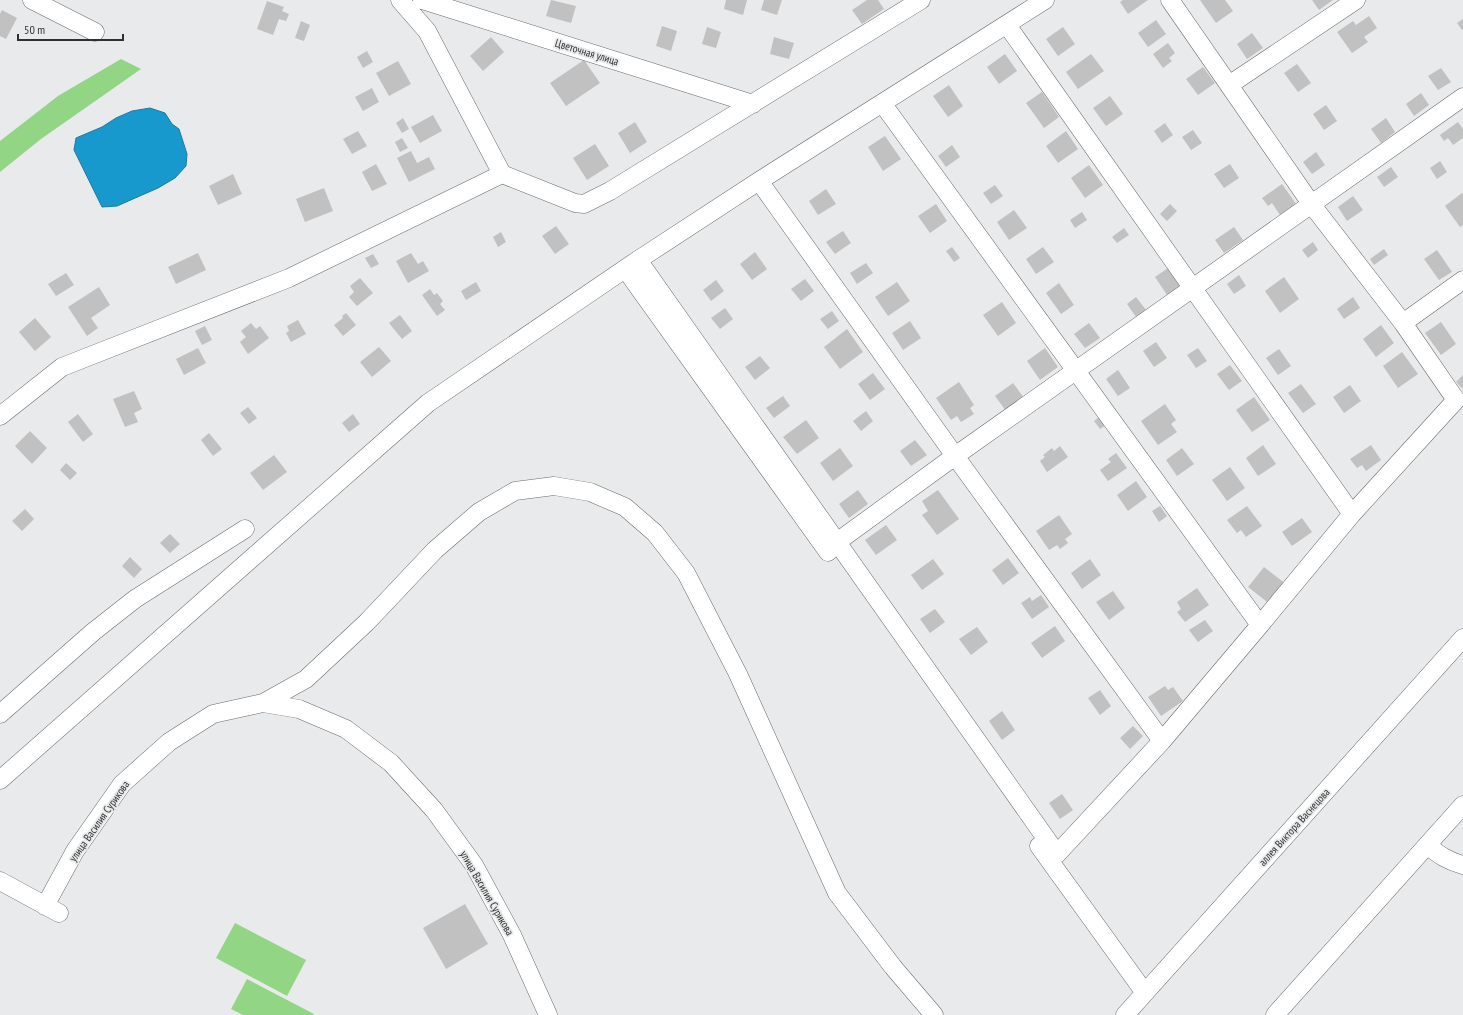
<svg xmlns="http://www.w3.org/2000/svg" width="1463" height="1015" font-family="'PT Sans Narrow',sans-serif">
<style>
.green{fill:#92d585}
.water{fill:#1899ce;stroke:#1f7a9f}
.building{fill:#c1c1c2}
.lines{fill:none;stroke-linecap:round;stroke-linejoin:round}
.minor-casing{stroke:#6a6b6c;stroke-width:19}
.minor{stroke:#fff;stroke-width:18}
.labels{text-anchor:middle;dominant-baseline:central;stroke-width:3.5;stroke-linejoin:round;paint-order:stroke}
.street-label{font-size:11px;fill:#303030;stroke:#e9eaeb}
</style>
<rect width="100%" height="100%" fill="#e9eaeb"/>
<path class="green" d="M 121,59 L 141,69 L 41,139 L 0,172 L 0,141 L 58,96 Z
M 235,923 L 306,960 L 287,996 L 216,958 Z
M 247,979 L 314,1014 L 313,1015 L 243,1015 L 231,1009 Z"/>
<path class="water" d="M 150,108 L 165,113 L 172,124 L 179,129 L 187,154 L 186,166 L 175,178 L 158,188 L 117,206 L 102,207 L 74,150 L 76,138 L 102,127 L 116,118 L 132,111 Z"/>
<path class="building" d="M 551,0 L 576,6 L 571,23 L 546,16 Z
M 726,0 L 747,0 L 743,15 L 724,9 Z
M 764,0 L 782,0 L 777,15 L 761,10 Z
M 867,0 L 878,0 L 884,9 L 862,24 L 852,10 Z
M 1123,0 L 1148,0 L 1128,14 L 1120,2 Z
M 1200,0 L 1225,0 L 1233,11 L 1216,23 Z
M 1312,0 L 1333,0 L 1319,10 Z
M 267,1 L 284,7 L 282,11 L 289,14 L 286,21 L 279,19 L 273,35 L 257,29 Z
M 2,10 L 17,18 L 6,39 L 0,36 L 0,14 Z
M 1369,16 L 1377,28 L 1364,37 L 1368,42 L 1352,53 L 1337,32 L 1353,21 L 1356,25 Z
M 1463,19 L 1463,29 L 1462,30 L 1457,23 Z
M 1156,20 L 1166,34 L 1148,47 L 1138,33 Z
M 301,21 L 310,25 L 304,41 L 295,38 Z
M 662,26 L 677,31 L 671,51 L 656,46 Z
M 707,27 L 721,32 L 716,48 L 702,44 Z
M 1063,27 L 1075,44 L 1058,56 L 1046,39 Z
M 1252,33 L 1263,48 L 1247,59 L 1237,44 Z
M 491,37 L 504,52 L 483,71 L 470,56 Z
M 774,37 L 794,43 L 789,59 L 770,54 Z
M 1168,43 L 1175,53 L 1169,58 L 1172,61 L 1163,68 L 1153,54 Z
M 367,51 L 373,62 L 363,68 L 357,57 Z
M 1005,54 L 1017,71 L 999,84 L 987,67 Z
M 1091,54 L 1104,71 L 1078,89 L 1066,72 Z
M 584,60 L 600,83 L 566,106 L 550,83 Z
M 398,61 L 411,84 L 389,96 L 376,73 Z
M 1297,64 L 1311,83 L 1298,92 L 1284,73 Z
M 1203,67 L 1215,83 L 1198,95 L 1186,79 Z
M 1441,68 L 1451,82 L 1438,90 L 1428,76 Z
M 949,85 L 963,106 L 948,117 L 933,96 Z
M 372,88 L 379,102 L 363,111 L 355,97 Z
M 1042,92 L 1059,117 L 1044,128 L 1026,103 Z
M 1421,93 L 1429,105 L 1414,116 L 1406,104 Z
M 1110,96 L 1123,114 L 1106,126 L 1093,108 Z
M 1326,105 L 1337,121 L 1324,130 L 1313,114 Z
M 433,115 L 442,131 L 420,143 L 411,127 Z
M 403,118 L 409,129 L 402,133 L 396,123 Z
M 1386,118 L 1395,132 L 1381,143 L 1371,129 Z
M 635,122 L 647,142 L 630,153 L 618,133 Z
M 1458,122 L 1463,129 L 1463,138 L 1453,145 L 1448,138 L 1444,141 L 1440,135 Z
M 1165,123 L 1173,135 L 1162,143 L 1154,131 Z
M 1193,130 L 1202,143 L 1191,150 L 1182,137 Z
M 358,131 L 367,146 L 352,154 L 343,139 Z
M 1066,131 L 1078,149 L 1058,163 L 1046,146 Z
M 885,136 L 901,159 L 883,171 L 868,147 Z
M 402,138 L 408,148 L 400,152 L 395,142 Z
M 595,144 L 609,166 L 587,180 L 573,158 Z
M 952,145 L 960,157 L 946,167 L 938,156 Z
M 411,151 L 417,163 L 429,157 L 435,169 L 409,182 L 397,158 Z
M 1316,152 L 1325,165 L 1312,174 L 1303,162 Z
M 1440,161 L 1447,172 L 1437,179 L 1430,168 Z
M 376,164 L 387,184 L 372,191 L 362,172 Z
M 1230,164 L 1239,178 L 1224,188 L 1214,174 Z
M 1089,165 L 1103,185 L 1085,198 L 1071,178 Z
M 1391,167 L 1398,177 L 1384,187 L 1377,177 Z
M 233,174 L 242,194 L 218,205 L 209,186 Z
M 1282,184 L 1296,204 L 1280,215 L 1272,203 L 1268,206 L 1262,198 Z
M 995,185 L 1003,196 L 991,204 L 983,193 Z
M 324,188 L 333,211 L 305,222 L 296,199 Z
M 826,189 L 836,204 L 818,215 L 809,201 Z
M 1462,193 L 1463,195 L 1463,225 L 1460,227 L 1445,206 Z
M 1353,196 L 1363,210 L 1347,221 L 1338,207 Z
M 936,204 L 947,221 L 930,233 L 918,216 Z
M 1170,204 L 1177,211 L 1167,221 L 1160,214 Z
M 1014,210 L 1027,228 L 1009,240 L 997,222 Z
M 1082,212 L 1087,220 L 1075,228 L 1070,220 Z
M 556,226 L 569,244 L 555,254 L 542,236 Z
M 1234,227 L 1243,240 L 1224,253 L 1215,240 Z
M 1124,228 L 1129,235 L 1117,243 L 1112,237 Z
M 843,231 L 851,243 L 835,254 L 826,242 Z
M 501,232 L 506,242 L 498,247 L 493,237 Z
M 1313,242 L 1318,250 L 1308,258 L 1302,250 Z
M 952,247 L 960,258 L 954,262 L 946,251 Z
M 1043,247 L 1054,262 L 1036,274 L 1026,259 Z
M 1384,249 L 1388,255 L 1374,265 L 1370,259 Z
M 1437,250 L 1452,272 L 1439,280 L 1424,259 Z
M 755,252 L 767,269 L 752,280 L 740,264 Z
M 198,253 L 206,270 L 176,284 L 168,267 Z
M 411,253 L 418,264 L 423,261 L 429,271 L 408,283 L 396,261 Z
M 373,254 L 379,264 L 371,268 L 365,258 Z
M 866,263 L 873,273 L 857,284 L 850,273 Z
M 1168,268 L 1181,285 L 1167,295 L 1155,277 Z
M 66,273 L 74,285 L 56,296 L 48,284 Z
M 1239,275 L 1246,286 L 1234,294 L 1227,284 Z
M 1284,277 L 1299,299 L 1280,313 L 1265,291 Z
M 360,278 L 373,293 L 357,306 L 349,297 L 354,292 L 350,286 Z
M 805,279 L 814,291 L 801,301 L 791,289 Z
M 716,280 L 724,291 L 711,301 L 703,290 Z
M 476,282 L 481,291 L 466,300 L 461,291 Z
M 897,282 L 910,301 L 888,316 L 875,297 Z
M 1059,283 L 1074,305 L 1061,314 L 1046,293 Z
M 99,287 L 110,305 L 91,318 L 98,328 L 87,336 L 68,307 Z
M 430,289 L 434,295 L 437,293 L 443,301 L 440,304 L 445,310 L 437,316 L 422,295 Z
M 1136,297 L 1146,310 L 1136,317 L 1127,304 Z
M 1353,297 L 1360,308 L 1344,319 L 1337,309 Z
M 1002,302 L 1016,323 L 998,336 L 983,315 Z
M 725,308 L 733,319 L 720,329 L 711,318 Z
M 832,311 L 839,321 L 828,329 L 820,319 Z
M 346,313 L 356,325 L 343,336 L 334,325 L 343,318 L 342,316 Z
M 400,315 L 412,331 L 402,339 L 389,323 Z
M 35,318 L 51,337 L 35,351 L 19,332 Z
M 298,320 L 306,334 L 291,342 L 286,333 L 289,331 L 287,326 Z
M 910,321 L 921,338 L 903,350 L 892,333 Z
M 1441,322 L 1456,344 L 1441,355 L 1425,333 Z
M 251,323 L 256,329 L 260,326 L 269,338 L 248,354 L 240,342 L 246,337 L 241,331 Z
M 1089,323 L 1100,338 L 1085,348 L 1074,334 Z
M 1381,325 L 1394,343 L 1376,357 L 1363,339 Z
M 205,326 L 212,340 L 202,345 L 195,331 Z
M 847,329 L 863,352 L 840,369 L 824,347 Z
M 1156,342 L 1167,358 L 1154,367 L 1143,351 Z
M 379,347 L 391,361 L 372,377 L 360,362 Z
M 198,348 L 206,363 L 184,375 L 176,359 Z
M 1045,348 L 1058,367 L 1040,380 L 1027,361 Z
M 1198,348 L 1207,361 L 1196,368 L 1187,355 Z
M 1279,349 L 1291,366 L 1278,375 L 1266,358 Z
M 1402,352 L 1418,374 L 1398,388 L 1383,366 Z
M 760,356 L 770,368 L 755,380 L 745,367 Z
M 1230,365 L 1242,381 L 1229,390 L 1217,374 Z
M 1118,370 L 1130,388 L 1118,396 L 1106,379 Z
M 873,373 L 885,389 L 870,400 L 858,384 Z
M 1463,375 L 1463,389 L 1456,382 Z
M 959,382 L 974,405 L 970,408 L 974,414 L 961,422 L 957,416 L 951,420 L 936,398 Z
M 1013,383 L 1024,398 L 1006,411 L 995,396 Z
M 1301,384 L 1316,404 L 1303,413 L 1288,393 Z
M 1350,385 L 1361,401 L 1344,413 L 1333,397 Z
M 134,391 L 142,409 L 134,413 L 138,422 L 125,427 L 113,399 Z
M 783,396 L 790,406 L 774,418 L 766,408 Z
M 1254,397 L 1270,420 L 1252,432 L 1236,410 Z
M 1165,404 L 1176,420 L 1171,424 L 1177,432 L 1158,445 L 1141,421 Z
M 248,407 L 257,418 L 249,424 L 240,413 Z
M 866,411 L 873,421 L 861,431 L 853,421 Z
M 78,414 L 93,434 L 83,442 L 68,422 Z
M 353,414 L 360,424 L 349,432 L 342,423 Z
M 1100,416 L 1106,425 L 1100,429 L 1094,421 Z
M 806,420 L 819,438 L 797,454 L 783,437 Z
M 30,431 L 47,448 L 32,464 L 15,446 Z
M 209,433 L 222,449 L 213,456 L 201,440 Z
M 915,440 L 927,455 L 911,466 L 900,451 Z
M 1263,445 L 1276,464 L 1258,476 L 1246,458 Z
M 1371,445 L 1381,460 L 1366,471 L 1362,465 L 1357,468 L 1350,459 Z
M 1060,446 L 1068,457 L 1047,472 L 1040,461 L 1045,457 L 1043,455 L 1052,448 L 1054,451 Z
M 840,448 L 853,466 L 833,481 L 820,463 Z
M 1182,448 L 1194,464 L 1177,476 L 1166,460 Z
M 1116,453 L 1127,468 L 1108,481 L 1100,470 L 1111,462 L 1108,459 Z
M 274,455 L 287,472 L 263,490 L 250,473 Z
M 66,463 L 77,473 L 70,480 L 60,470 Z
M 1230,467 L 1245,488 L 1227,501 L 1212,480 Z
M 1136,481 L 1147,497 L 1128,511 L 1117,495 Z
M 858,490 L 868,504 L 849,518 L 839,504 Z
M 938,490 L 959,519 L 937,535 L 922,515 L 928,511 L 922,501 Z
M 1160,506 L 1167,516 L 1159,522 L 1152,511 Z
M 1247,506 L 1262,526 L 1246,537 L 1241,530 L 1237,533 L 1227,520 Z
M 25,509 L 34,519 L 22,531 L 12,521 Z
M 1059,515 L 1072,534 L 1065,539 L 1068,543 L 1060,549 L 1057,545 L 1049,550 L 1036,531 Z
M 1302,518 L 1312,532 L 1292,546 L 1282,532 Z
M 886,525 L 897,540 L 876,555 L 865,540 Z
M 170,534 L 180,544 L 170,553 L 160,543 Z
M 130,557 L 142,569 L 134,578 L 122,566 Z
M 1008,558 L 1019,573 L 1003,585 L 992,570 Z
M 933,559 L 944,574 L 922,590 L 911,575 Z
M 1090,559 L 1101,575 L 1082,589 L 1071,573 Z
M 1264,567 L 1286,584 L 1271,605 L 1248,587 Z
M 1197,588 L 1209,605 L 1185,622 L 1177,612 L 1181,609 L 1177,602 Z
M 1113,591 L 1125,608 L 1109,620 L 1096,602 Z
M 1041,595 L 1049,607 L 1032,619 L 1021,603 L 1030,597 L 1032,601 Z
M 935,609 L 945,622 L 930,633 L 920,619 Z
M 1205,620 L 1213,631 L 1198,642 L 1189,630 Z
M 1055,626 L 1065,641 L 1042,658 L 1031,643 Z
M 977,627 L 988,642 L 971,655 L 959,639 Z
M 1165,686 L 1168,690 L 1173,687 L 1183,701 L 1161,716 L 1148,697 Z
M 1100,690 L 1111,706 L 1100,715 L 1088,698 Z
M 1002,711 L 1015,730 L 1002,740 L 989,721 Z
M 1133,726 L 1143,736 L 1130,749 L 1120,738 Z
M 1062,794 L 1073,810 L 1060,819 L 1049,803 Z
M 465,904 L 488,944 L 446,969 L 423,928 Z"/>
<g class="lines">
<g class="minor-casing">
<path id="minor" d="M 32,0 L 95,32
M 400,0 L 427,31 L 502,174 L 575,203 L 584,204 L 610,191 L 921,0
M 422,0 L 753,104
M 1007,25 L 1352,514
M 1229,85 L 1356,0
M 882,103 L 1260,625
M 759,181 L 955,456 L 1162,741
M 638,260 L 1057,854 L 1162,741 L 1260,625 L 1352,514 L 1456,400 L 1403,323 L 1312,205 L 1170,0
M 626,270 L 828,552
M 1403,323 L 1463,280
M 0,416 L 62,367 L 289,278 L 502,174
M 837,542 L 955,456 L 1463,97
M 263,703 L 306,679 L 367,622 L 435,550 L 479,512 L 515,491 L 554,486 L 590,492 L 625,507 L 655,533 L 686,573 L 738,674 L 837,893 L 893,967 L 934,1015
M 0,714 L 93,632 L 135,599 L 245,529
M 0,780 L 428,403 L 638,260 L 759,181 L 1045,0
M 1427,845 C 1439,855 1448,861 1463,865
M 1039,846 L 1145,993
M 0,881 L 59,913
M 45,906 L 75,851 L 122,784 L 169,742 L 213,714 L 263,703 L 299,709 L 346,729 L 391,763 L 434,810 L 474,865 L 512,935 L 548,1015
M 1125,1015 L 1463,638
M 1275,1015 L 1463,805"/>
</g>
<use href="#minor" class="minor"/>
</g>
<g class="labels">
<g class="street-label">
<text transform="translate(587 52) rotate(17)">Цветочная улица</text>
<text transform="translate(99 821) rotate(-55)">улица Василия Сурикова</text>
<text transform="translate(1294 827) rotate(-48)">аллея Виктора Васнецова</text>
<text transform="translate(487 893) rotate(60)">улица Василия Сурикова</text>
</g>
</g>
<path d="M18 34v6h105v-6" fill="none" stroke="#303030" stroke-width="2"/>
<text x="24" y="34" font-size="12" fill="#303030" stroke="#e9eaeb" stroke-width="3" paint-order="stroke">50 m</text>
</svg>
